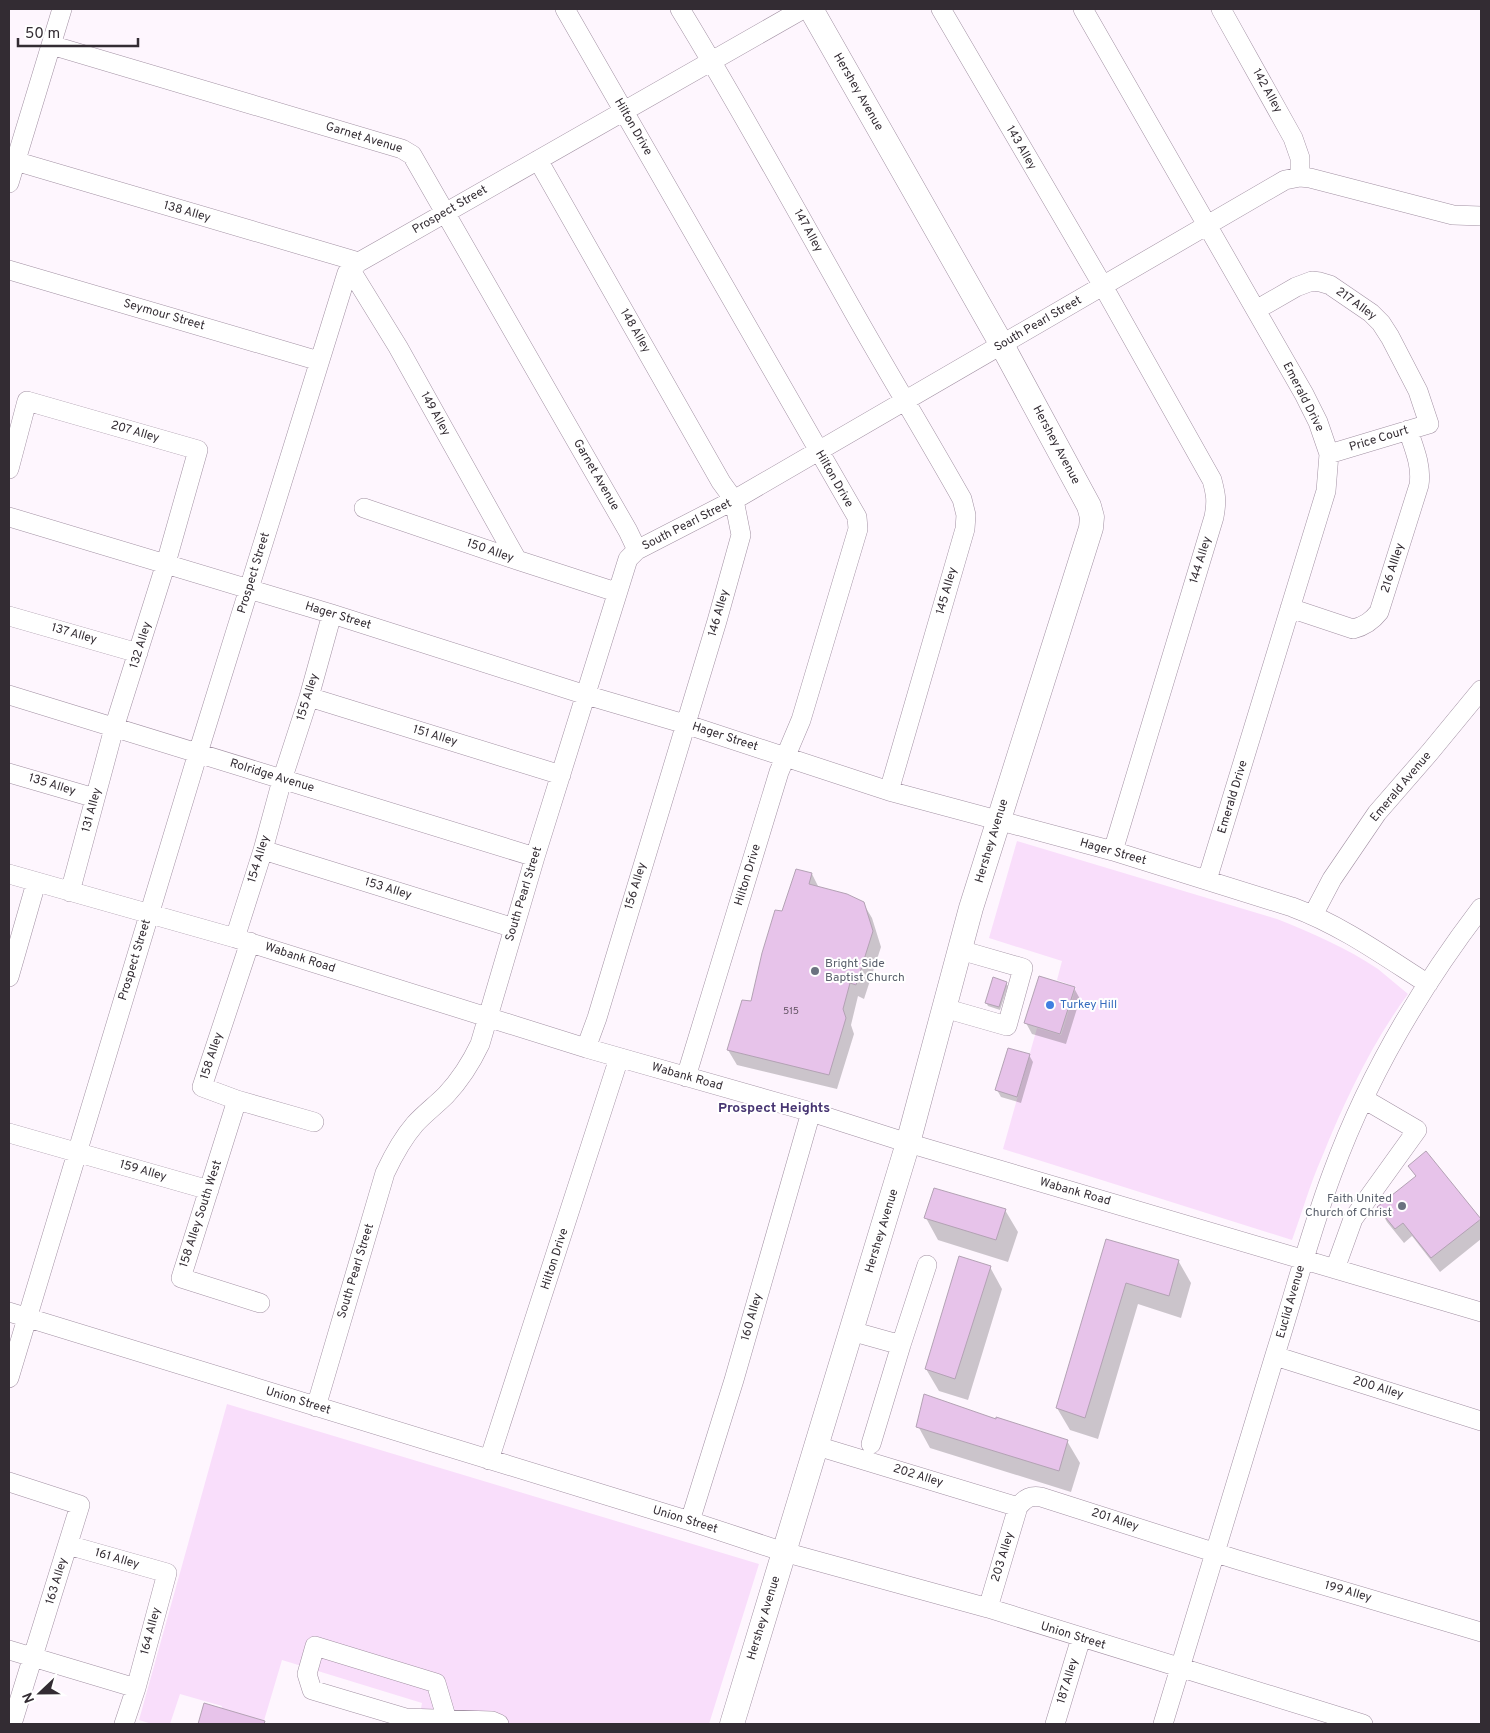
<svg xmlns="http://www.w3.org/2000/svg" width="1490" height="1733" font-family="Overpass,sans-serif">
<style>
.green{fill:#f9defb}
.shadow{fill:#0003}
.building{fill:#e7c3ea;stroke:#b3a2b4}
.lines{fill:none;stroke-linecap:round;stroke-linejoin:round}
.minor-casing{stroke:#a291a3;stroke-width:20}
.major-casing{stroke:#a291a3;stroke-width:25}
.minor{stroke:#fff;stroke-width:19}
.major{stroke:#fff;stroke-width:24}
.worship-dot{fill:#6b7280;stroke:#fff;stroke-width:2}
.shop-dot{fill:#3f7fe0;stroke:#fff;stroke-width:2}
.labels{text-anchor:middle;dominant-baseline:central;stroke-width:4;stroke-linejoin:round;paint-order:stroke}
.number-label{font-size:10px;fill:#605261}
.street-label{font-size:12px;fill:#332c33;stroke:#fff}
.worship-label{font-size:12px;fill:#5b616d;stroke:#fff;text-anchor:start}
.shop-label{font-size:12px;fill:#366cbe;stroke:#fff;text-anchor:start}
.neighbourhood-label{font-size:14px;font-weight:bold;fill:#473572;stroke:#fff}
</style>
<rect width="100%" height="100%" fill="#fef6fe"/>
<path class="green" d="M 1017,841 L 1277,919 C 1312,933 1347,948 1378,969 C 1388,977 1398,986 1408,994 C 1372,1043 1345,1100 1322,1157 C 1310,1184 1302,1213 1292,1240 L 1003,1149 L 1037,1028 L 1061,1035 L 1076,987 L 1057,980 L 1062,961 L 989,938 Z
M 227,1404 L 759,1564 L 709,1724 L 435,1724 L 420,1714 L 422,1703 L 282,1660 L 263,1724 L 217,1724 L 222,1706 L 180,1694 L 170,1724 L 152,1724 L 139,1720 Z"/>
<path class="shadow" d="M 812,874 L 819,888 L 863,903 L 872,918 L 881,947 L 864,999 L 858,996 L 851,1025 L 854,1034 L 837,1089 L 737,1065 L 728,1050 L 752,1003 L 783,912 Z
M 1006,983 L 1008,986 L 1000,1010 L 988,1006 L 986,1002 Z
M 1074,988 L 1080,999 L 1066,1044 L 1032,1034 L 1026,1023 Z
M 1029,1055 L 1033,1062 L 1021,1103 L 1001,1097 L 997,1090 Z
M 1410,1166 L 1481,1222 L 1481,1239 L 1440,1272 L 1412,1236 L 1404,1243 L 1387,1222 L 1379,1207 L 1416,1177 Z
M 1005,1210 L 1018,1232 L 1008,1262 L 938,1240 L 926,1218 Z
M 1107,1241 L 1179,1262 L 1191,1283 L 1181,1318 L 1138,1304 L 1098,1439 L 1070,1430 L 1057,1408 Z
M 990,1267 L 1002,1289 L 968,1400 L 939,1391 L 926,1369 Z
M 997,1421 L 1067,1441 L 1080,1463 L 1071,1492 L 930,1448 L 918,1426 Z
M 205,1704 L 257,1720 L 259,1724 L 199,1724 Z"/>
<path class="building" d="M 796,869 L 812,873 L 809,884 L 847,894 L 864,902 L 873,931 L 856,985 L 850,983 L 843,1009 L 846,1018 L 829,1075 L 727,1050 L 742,1000 L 751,1001 L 762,953 L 775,910 L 782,911 Z
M 1039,976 L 1075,987 L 1060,1034 L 1024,1023 Z
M 993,977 L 1007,982 L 999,1007 L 985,1003 Z
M 1008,1048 L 1030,1054 L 1017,1097 L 995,1090 Z
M 1426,1151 L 1481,1219 L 1431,1258 L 1403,1223 L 1395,1229 L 1377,1207 L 1416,1176 L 1408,1166 Z
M 934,1188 L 1006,1209 L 996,1240 L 924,1218 Z
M 1106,1239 L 1179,1260 L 1169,1296 L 1126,1283 L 1085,1418 L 1056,1408 Z
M 959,1256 L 991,1266 L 955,1379 L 925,1369 Z
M 924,1394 L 996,1419 L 996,1417 L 1068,1440 L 1059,1471 L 916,1427 Z
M 204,1703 L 265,1721 L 264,1724 L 198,1724 Z"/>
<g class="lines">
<g class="minor-casing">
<path id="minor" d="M 565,9 L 857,517 L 858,529 L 801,720 L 779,772 L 686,1077
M 680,9 C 740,107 795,208 852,309 C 888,373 926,435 962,499 L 966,515 L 965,529 L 889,791
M 941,9 L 1103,286 L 1212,480 C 1216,495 1217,501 1214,517 L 1113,851
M 1083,9 L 1304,394 L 1318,422 L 1329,454 L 1326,491 L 1207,880
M 1221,9 L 1293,138 L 1300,158 L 1300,177
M 51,45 L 402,149 L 412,155 L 628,531 L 637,550
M 538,160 L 721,482 L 734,500 L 741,535 L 717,621 L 597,1018 L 586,1048
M 15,161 L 359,262
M 9,183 L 62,9
M 350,269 L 398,347 L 517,560
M 9,270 L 319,361
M 1256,310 L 1296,287 L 1312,281 L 1320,282 L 1330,285 L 1371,313 L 1381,323 L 1390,337 L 1418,391 L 1429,424 L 1329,454
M 9,469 L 27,401 L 198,450 L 166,563 L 114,728 L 70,892
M 364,508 L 517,560 L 616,592
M 9,517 L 332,614 L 586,695 L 685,724 L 889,791 L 1113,851 L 1292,907 C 1341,925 1384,956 1428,984
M 1290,608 L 1353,629 C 1365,626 1372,621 1379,612 L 1419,485 C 1422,466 1414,448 1408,430
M 9,616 L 138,653
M 9,695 L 535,857
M 309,697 L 561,775
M 9,773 L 95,798
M 263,850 L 514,928
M 9,874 L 235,938 L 586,1048 L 811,1112 L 908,1143 L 1481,1312
M 1313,915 L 1332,879 L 1377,813 L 1430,752 L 1481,690
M 235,938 L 263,850 L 282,780 L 309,697 L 332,614
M 250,942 L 202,1087 L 237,1100 L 314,1122
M 9,977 L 36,883
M 944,1008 L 1007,1026 L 1023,968 L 960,950
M 237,1100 L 181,1278 L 260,1303
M 9,1133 L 209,1190
M 1335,1269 L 1353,1219 L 1417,1130 L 1364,1099
M 9,1312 L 690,1521 L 784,1552 L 988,1608 L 1363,1724
M 851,1331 L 901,1345 L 927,1265
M 1275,1356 L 1481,1421
M 9,1378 L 198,753 L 347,273 L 359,262 L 382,249 L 803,9
M 316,1407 L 385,1173 C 393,1156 402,1139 415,1124 C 424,1114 436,1105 446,1095 C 460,1080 471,1063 480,1044 L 535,857 L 628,559 L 637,550 L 734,500 L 1285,180 L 1300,177 L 1310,178 L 1453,215 L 1481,216
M 871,1444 L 901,1345
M 817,1446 L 1018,1507
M 489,1460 L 619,1058
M 9,1482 L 80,1505 L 12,1724
M 690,1521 L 734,1380 L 811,1112
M 68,1545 L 167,1573 L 136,1688 L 124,1724
M 988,1608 L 1018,1507 C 1025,1498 1031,1495 1041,1497 L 1235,1559 L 1481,1632
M 9,1650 L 136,1688
M 447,1720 L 436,1683 L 315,1646 L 307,1674 L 312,1690 L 406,1718 L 492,1721 L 499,1724
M 1055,1724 L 1081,1638
M 1163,1724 C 1200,1601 1237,1478 1275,1355 C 1294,1295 1310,1233 1332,1174 C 1367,1078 1420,988 1481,908"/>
</g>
<g class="major-casing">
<path id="major" d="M 732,1724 L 908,1143 L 971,908 L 1091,528 L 1092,517 L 1089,506 L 1002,345 L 811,9"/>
</g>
<use href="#minor" class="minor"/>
<use href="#major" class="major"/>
</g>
<g class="worship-dot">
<circle cx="815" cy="971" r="5"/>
<circle cx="1402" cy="1206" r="5"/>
</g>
<circle class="shop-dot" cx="1050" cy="1005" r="5"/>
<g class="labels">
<g class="number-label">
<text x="791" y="1011">515</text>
</g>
<g class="street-label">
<text transform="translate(1267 91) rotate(61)">142 Alley</text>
<text transform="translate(858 92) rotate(60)">Hershey Avenue</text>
<text transform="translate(633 127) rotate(60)">Hilton Drive</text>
<text transform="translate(364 138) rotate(17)">Garnet Avenue</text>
<text transform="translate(1021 148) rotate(60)">143 Alley</text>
<text transform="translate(450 210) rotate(-30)">Prospect Street</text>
<text transform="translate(187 212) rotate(16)">138 Alley</text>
<text transform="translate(808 231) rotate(61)">147 Alley</text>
<text transform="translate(1356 304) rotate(36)">217 Alley</text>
<text transform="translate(164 315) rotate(16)">Seymour Street</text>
<text transform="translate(1038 324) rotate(-30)">South Pearl Street</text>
<text transform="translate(635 331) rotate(60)">148 Alley</text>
<text transform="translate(1303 397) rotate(63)">Emerald Drive</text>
<text transform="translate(435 414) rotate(61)">149 Alley</text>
<text transform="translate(135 432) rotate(16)">207 Alley</text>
<text transform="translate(1379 439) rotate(-17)">Price Court</text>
<text transform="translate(1056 445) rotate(62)">Hershey Avenue</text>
<text transform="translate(596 475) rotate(60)">Garnet Avenue</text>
<text transform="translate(834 479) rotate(60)">Hilton Drive</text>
<text transform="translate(687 525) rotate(-27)">South Pearl Street</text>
<text transform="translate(490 551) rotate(19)">150 Alley</text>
<text transform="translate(1201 560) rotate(-73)">144 Alley</text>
<text transform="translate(1393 568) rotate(-72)">216 Allley</text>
<text transform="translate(254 573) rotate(-73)">Prospect Street</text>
<text transform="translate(947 591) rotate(-74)">145 Alley</text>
<text transform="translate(719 613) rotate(-74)">146 Alley</text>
<text transform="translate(338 616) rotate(17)">Hager Street</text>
<text transform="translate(74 634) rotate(16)">137 Alley</text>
<text transform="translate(141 645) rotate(-73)">132 Alley</text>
<text transform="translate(308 697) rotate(-73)">155 Alley</text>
<text transform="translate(435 736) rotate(17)">151 Alley</text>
<text transform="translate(725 737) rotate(18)">Hager Street</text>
<text transform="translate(272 776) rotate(17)">Rolridge Avenue</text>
<text transform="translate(52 785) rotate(17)">135 Alley</text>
<text transform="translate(1401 787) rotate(-50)">Emerald Avenue</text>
<text transform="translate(1233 797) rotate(-73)">Emerald Drive</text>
<text transform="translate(92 810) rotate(-75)">131 Alley</text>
<text transform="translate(992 841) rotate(-73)">Hershey Avenue</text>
<text transform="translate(1113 852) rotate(16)">Hager Street</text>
<text transform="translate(259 859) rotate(-73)">154 Alley</text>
<text transform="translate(748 875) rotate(-73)">Hilton Drive</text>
<text transform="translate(636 886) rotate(-73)">156 Alley</text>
<text transform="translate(388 889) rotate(17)">153 Alley</text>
<text transform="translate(524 894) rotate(-73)">South Pearl Street</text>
<text transform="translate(300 958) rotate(18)">Wabank Road</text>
<text transform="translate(135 960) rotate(-73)">Prospect Street</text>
<text transform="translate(212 1056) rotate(-72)">158 Alley</text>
<text transform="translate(687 1077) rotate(16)">Wabank Road</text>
<text transform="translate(143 1171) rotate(16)">159 Alley</text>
<text transform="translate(1075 1192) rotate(16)">Wabank Road</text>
<text transform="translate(201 1214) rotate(-72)">158 Alley South West</text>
<text transform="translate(882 1231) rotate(-73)">Hershey Avenue</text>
<text transform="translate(555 1259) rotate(-72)">Hilton Drive</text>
<text transform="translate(356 1271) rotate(-73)">South Pearl Street</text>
<text transform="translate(1291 1302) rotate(-74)">Euclid Avenue</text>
<text transform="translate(752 1317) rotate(-74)">160 Alley</text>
<text transform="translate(1378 1388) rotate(17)">200 Alley</text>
<text transform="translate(298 1401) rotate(17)">Union Street</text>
<text transform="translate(918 1476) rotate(17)">202 Alley</text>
<text transform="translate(685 1520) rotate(17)">Union Street</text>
<text transform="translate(1115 1520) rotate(18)">201 Alley</text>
<text transform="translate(1003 1557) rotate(-73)">203 Alley</text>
<text transform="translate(117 1559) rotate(16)">161 Alley</text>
<text transform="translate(57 1581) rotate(-73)">163 Alley</text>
<text transform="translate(1348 1592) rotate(16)">199 Alley</text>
<text transform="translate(764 1618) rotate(-73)">Hershey Avenue</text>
<text transform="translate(151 1631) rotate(-75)">164 Alley</text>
<text transform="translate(1073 1636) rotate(17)">Union Street</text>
<text transform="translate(1068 1681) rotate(-73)">187 Alley</text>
</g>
<g class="worship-label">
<text x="825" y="964">Bright Side<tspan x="825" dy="14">Baptist Church</tspan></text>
<text x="1392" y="1199" text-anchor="end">Faith United<tspan x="1392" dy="14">Church of Christ</tspan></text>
</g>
<g class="shop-label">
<text x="1060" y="1005">Turkey Hill</text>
</g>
<g class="neighbourhood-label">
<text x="774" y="1108">Prospect Heights</text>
</g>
</g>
<rect width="1490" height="1733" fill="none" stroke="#332c33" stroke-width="20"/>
<g transform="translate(40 1693) rotate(248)" stroke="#ffffff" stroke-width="4" paint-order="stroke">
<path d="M0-4L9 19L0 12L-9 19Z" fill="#332c33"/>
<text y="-8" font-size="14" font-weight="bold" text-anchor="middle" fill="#332c33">N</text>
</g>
<path d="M18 38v8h120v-8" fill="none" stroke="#332c33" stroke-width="2.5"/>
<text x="25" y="38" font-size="15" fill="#332c33" stroke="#ffffff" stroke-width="4" paint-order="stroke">50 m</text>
</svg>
